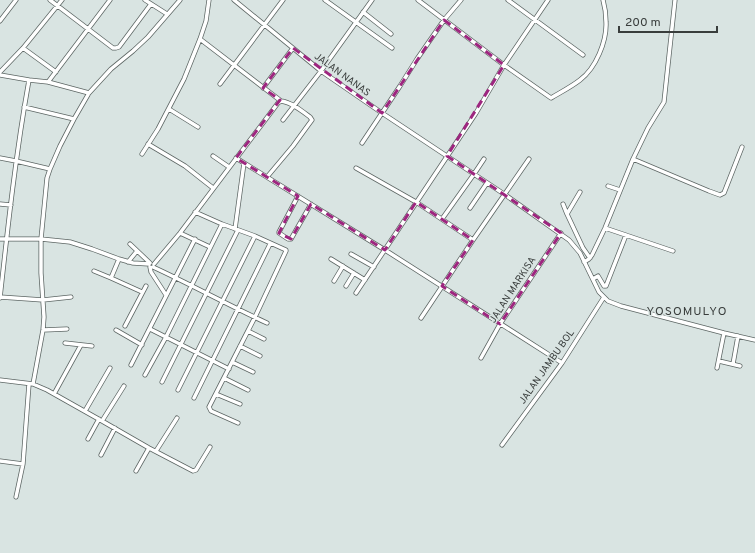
<svg xmlns="http://www.w3.org/2000/svg" width="755" height="553" font-family="Overpass,sans-serif">
<style>
.lines{fill:none;stroke-linecap:round;stroke-linejoin:round}
.minor-casing{stroke:#5d6664;stroke-width:5}
.minor{stroke:#fff;stroke-width:3.5}
.marked{fill:none;stroke:#9d267f;stroke-width:3;stroke-dasharray:8 5;stroke-linejoin:round}
.labels{text-anchor:middle;dominant-baseline:central;stroke-width:3;stroke-linejoin:round;paint-order:stroke}
.street-label{font-size:10px;fill:#393d3c;stroke:#d9e4e2}
.quarter-label{font-size:12px;letter-spacing:1px;fill:#393d3c;stroke:#d9e4e2}
</style>
<rect width="100%" height="100%" fill="#d9e4e2"/>
<g class="lines">
<g class="minor-casing">
<path id="minor" d="M 50,0 L 113,48 L 116,48 L 119,47 L 151,4
M 145,0 L 167,14
M 234,0 L 321,71 L 382,113 L 504,194 L 569,240 L 580,253 L 599,292 L 608,301 L 621,306 L 724,333 L 755,340
M 325,0 L 392,48
M 418,0 L 504,65 L 551,98 C 561,92 571,87 580,80 C 596,68 607,41 606,22 C 606,15 605,7 603,0
M 508,0 L 583,55
M 363,12 L 391,34
M 0,21 L 16,0
M 200,39 L 281,101
M 23,48 L 56,72
M 0,72 L 23,48 L 62,0
M 0,75 L 29,80 L 48,82 L 89,93
M 48,82 L 110,0
M 220,84 L 283,0
M 263,88 L 293,48
M 24,107 L 74,119
M 169,109 L 198,127
M 283,120 L 321,71 L 372,0
M 362,143 L 400,86 L 417,59 L 444,20 L 461,0
M 148,144 L 185,166 L 213,188
M 142,154 L 158,129 L 184,79 L 200,39 L 206,21 L 209,0
M 213,156 L 229,167
M 0,158 L 16,161 L 50,169
M 236,158 L 385,250 L 562,363
M 633,159 L 709,191 L 720,195 L 724,193 L 742,147
M 356,168 L 416,202 L 473,240
M 608,186 L 620,190
M 580,192 L 567,214 L 583,248 L 590,258
M 298,196 L 279,232 L 279,233 L 288,239 L 291,239 L 311,204
M 0,204 L 11,205
M 563,204 L 567,214
M 470,208 L 487,183
M 195,212 L 222,224
M 442,219 L 474,174 L 484,159
M 605,228 L 673,251
M 235,229 L 244,163
M 180,233 L 210,247
M 0,239 L 41,239 L 70,242 L 92,249 L 119,259 L 133,263 L 149,264
M 130,244 L 150,263
M 351,254 L 374,267
M 331,259 L 365,280
M 128,262 L 137,251
M 584,262 L 589,259 L 592,255 L 605,228 L 633,159 L 648,128 L 664,102 L 675,0
M 154,264 L 180,233 L 278,103 L 281,101 C 291,102 302,111 310,117 L 312,120 L 309,124 L 293,146 L 267,177
M 150,267 L 151,272 L 166,295
M 153,267 C 192,285 228,305 267,323
M 94,271 L 111,278 L 119,259
M 111,278 L 142,292
M 593,279 L 598,276 L 604,286 L 606,286 L 626,235
M 334,281 L 343,266
M 346,286 L 354,273
M 356,293 L 476,113 L 504,65 L 548,0
M 0,297 L 43,300 L 71,297
M 0,298 C 8,225 16,152 29,80
M 421,318 L 473,240 L 529,159
M 125,326 L 146,286
M 150,329 L 229,369
M 43,330 L 67,329
M 116,330 L 142,345
M 248,331 L 264,339
M 65,343 L 92,346
M 240,346 L 260,356
M 481,358 L 500,324 L 561,233
M 719,361 L 740,366
M 232,362 L 253,372
M 733,364 L 738,336
M 131,365 L 195,239
M 717,368 L 724,333
M 145,375 L 166,337 L 222,224 L 255,236 L 286,250 L 286,251 L 255,317 L 209,407 L 211,411 L 238,423
M 224,378 L 248,390
M 0,380 L 33,384 L 47,390 L 102,421 L 124,386
M 162,382 L 238,230
M 33,384 L 43,330 L 44,317 L 41,273 L 41,239 L 47,178 L 50,169 L 60,146 L 74,119 L 89,93 L 111,69 L 133,51 L 148,37 L 180,0
M 178,390 L 255,236
M 54,394 L 81,345
M 216,394 L 240,404
M 194,398 L 270,244
M 85,411 L 110,368
M 102,421 L 149,448 L 193,471 L 196,470 L 210,447
M 88,439 L 99,419
M 502,445 L 562,363 L 604,297
M 156,451 L 177,418
M 101,455 L 115,428
M 0,461 L 23,464
M 136,471 L 149,448
M 16,497 L 23,464 L 29,384"/>
</g>
<use href="#minor" class="minor"/>
</g>
<path class="marked" d="M 444,20 L 504,65 L 447,156 L 561,233 L 500,324 L 442,286 L 473,240 L 416,202 L 385,250 L 311,204 L 291,239 L 279,233 L 298,196 L 236,158 L 280,100 L 263,88 L 293,48 L 382,113 Z"/>
<g class="labels">
<g class="street-label">
<text transform="translate(342 75) rotate(36)">JALAN NANAS</text>
<text transform="translate(513 290) rotate(-57)">JALAN MARKISA</text>
<text transform="translate(547 367) rotate(-55)">JALAN JAMBU BOL</text>
</g>
<g class="quarter-label">
<text x="687" y="312">YOSOMULYO</text>
</g>
</g>
<path d="M619 26v6h98v-6" fill="none" stroke="#393d3c" stroke-width="2"/>
<text x="625" y="26" font-size="12" fill="#393d3c" stroke="#d9e4e2" stroke-width="3" paint-order="stroke">200 m</text>
</svg>
